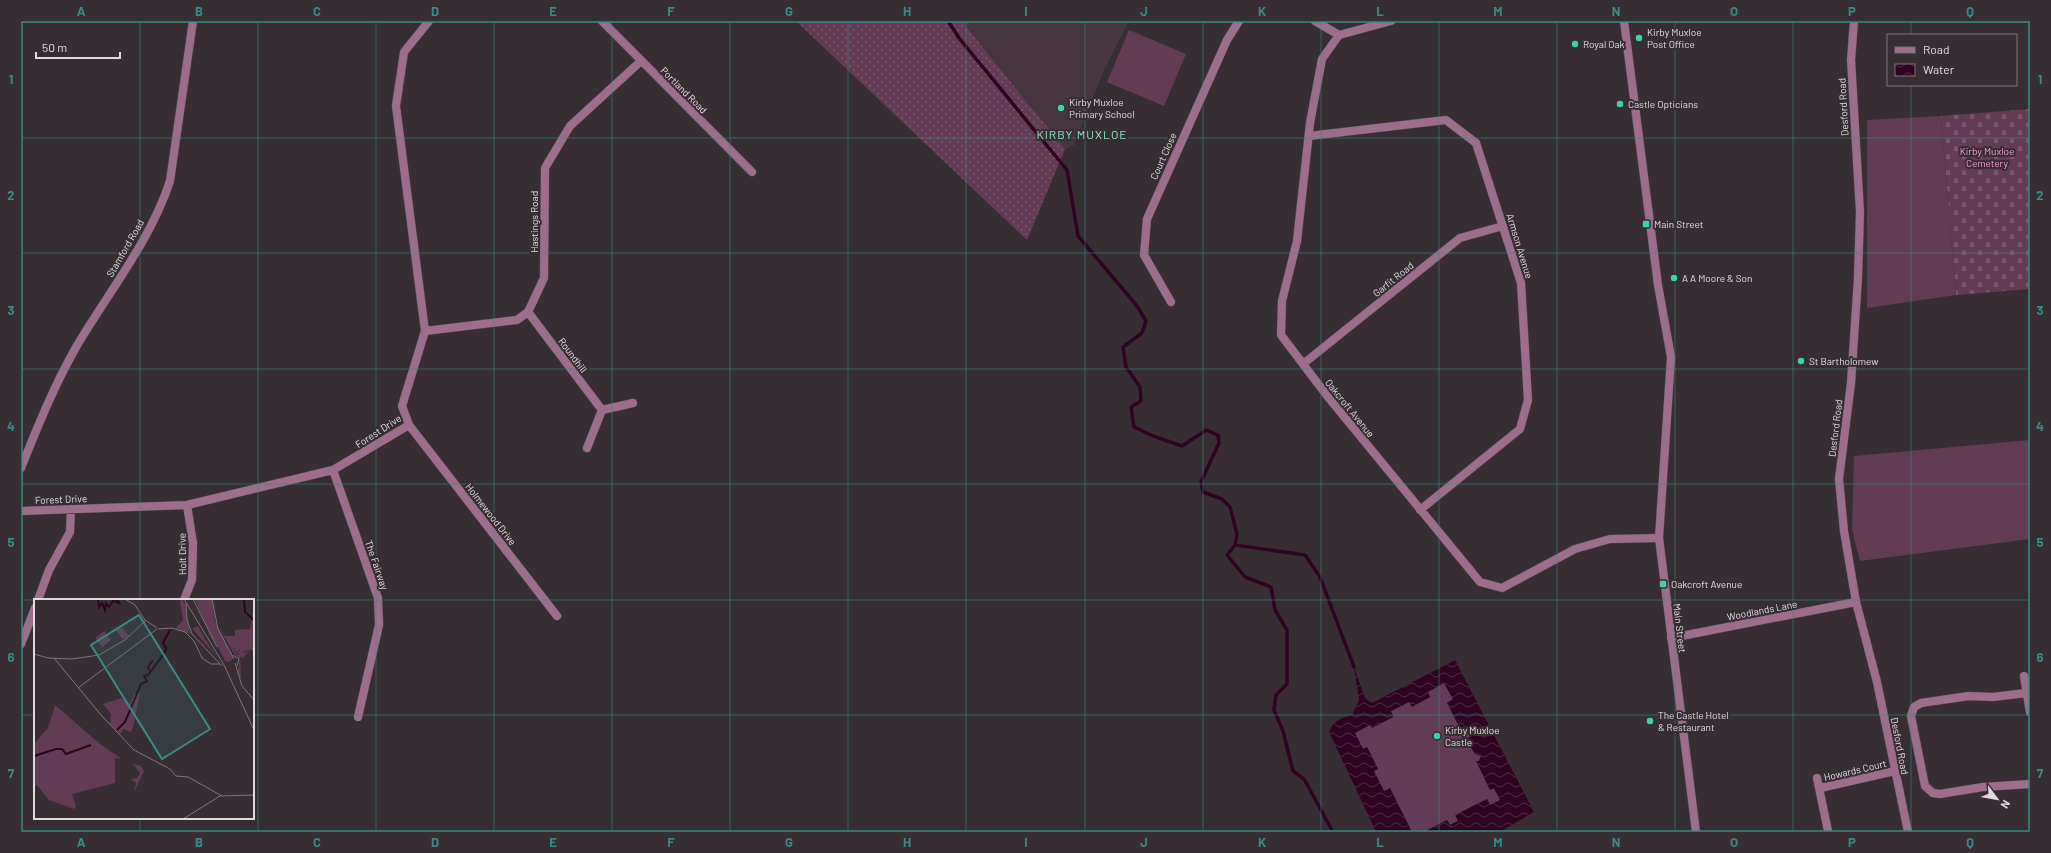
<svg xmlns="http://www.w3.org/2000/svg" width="2051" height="853" font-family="Barlow,sans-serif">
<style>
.built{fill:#45363f}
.grass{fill:url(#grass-dots)}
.cemetery{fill:url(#cemetery-stones)}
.garden{fill:#623b55}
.water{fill:url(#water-waves)}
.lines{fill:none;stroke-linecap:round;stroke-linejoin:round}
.stream{stroke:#2f0423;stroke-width:3.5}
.minor-casing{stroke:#524a4e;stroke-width:9}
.tertiary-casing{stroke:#524a4e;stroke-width:9}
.minor{stroke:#9d6e8c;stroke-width:8}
.tertiary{stroke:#9d6e8c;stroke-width:8}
.grid{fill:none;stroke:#398a84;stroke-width:1;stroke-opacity:0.55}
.poi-dot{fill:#3ad4a5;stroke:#372e33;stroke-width:1.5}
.labels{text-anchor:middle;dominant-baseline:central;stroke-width:4;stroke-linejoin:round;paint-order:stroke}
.poi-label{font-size:10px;fill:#e0dade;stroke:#372e33;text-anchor:start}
.street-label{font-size:10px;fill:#e0dade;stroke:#372e33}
.park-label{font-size:10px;fill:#f79bd8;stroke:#372e33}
.quarter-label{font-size:12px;letter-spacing:1px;fill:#8ae4c2;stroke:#372e33}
.inset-river{fill:none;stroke:#2f0423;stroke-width:2}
.inset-road{fill:none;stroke:#7b7377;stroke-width:1}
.view{fill:#398a84;fill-opacity:0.15;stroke:#398a84;stroke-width:2}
.inset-edge{fill:none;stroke:#e0dade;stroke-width:2}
.neatline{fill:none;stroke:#398a84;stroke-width:1.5}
.grid-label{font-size:13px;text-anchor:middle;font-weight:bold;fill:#398a84}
</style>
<defs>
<pattern id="grass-dots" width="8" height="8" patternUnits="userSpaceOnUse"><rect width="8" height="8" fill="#623b55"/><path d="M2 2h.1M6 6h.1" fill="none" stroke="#78576d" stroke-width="1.8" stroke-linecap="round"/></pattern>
<pattern id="cemetery-stones" width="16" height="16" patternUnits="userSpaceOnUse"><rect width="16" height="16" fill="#623b55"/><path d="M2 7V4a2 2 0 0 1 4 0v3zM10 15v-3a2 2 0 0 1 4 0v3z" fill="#78576d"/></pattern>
<pattern id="water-waves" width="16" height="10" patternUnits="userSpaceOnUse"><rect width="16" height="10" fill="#2f0423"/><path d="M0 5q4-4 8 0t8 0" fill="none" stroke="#4d2842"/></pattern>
</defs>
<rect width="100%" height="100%" fill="#372e33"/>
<path class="built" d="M 972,21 L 1129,21 L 1104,70 L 1074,145 L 1065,149 L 965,24 Z"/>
<path class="grass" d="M 796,21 L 972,21 L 965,25 L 1065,149 L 1027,240 Z"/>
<path class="cemetery" d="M 2030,109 L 2030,289 L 1956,295 L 1941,116 Z"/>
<path class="garden" d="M 1129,30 L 1186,54 L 1164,106 L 1107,82 Z
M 1941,116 L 1956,295 L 1867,308 L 1867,120 Z
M 2030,440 L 2030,539 L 1860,561 L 1852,530 L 1854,456 Z
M 1444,683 L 1453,699 L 1447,703 L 1461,730 L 1470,734 L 1467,740 L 1475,754 L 1481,756 L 1479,761 L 1491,789 L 1494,788 L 1500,800 L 1490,805 L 1487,799 L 1456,815 L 1458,821 L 1450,825 L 1447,820 L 1424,832 L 1412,832 L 1390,789 L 1384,791 L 1373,771 L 1378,769 L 1367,747 L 1363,749 L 1355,733 L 1370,725 L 1372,728 L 1393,717 L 1391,711 L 1409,702 L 1412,706 L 1430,697 L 1428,692 Z"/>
<path class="water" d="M 1455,660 L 1534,812 L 1500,832 L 1424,832 L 1447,820 L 1450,825 L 1458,821 L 1455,815 L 1487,799 L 1490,805 L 1500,800 L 1494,788 L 1490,790 L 1476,761 L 1479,761 L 1481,756 L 1475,754 L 1466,740 L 1470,737 L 1470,734 L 1461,730 L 1447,703 L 1453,699 L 1444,683 L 1428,692 L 1430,697 L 1412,707 L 1409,702 L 1391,711 L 1393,717 L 1372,728 L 1370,725 L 1355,733 L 1363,749 L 1367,747 L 1378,769 L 1374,771 L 1384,791 L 1390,788 L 1412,832 L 1376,832 L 1329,732 C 1333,721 1341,718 1352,715 L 1359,700 L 1354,667 L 1365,698 L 1372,703 Z"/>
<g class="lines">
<path class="stream" d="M 948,21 L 959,38 L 1067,170 L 1078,236 L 1137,306 L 1146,321 L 1142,333 L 1123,347 L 1126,367 L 1140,387 L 1141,401 L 1131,407 L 1134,427 L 1153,436 L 1182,446 L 1206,430 L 1218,435 L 1219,443 L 1201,482 L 1203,492 L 1222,499 L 1230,507 L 1237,534 L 1235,545 L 1227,555 L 1245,577 L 1271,587 L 1275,610 L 1287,630 L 1287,684 L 1276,695 L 1274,710 L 1283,731 L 1293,771 L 1304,779 L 1333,832
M 1235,545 L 1305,555 L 1320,577 L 1354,667"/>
<g class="minor-casing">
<path id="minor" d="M 602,21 L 752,172
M 1315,21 L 1339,35
M 1339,35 L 1322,59 L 1310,123 L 1297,241 L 1282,301 L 1281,335 L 1328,397 L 1480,582 L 1502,588 L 1575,549 L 1610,539 L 1659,538
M 1339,35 L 1391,21
M 1309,136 L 1446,120 L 1476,143 L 1521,283 L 1528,400 L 1520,429 L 1420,510
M 1171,302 L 1144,255 L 1147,219 L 1227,40 L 1239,21
M 528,312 L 602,410 L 633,403
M 425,331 L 517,320 L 528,312 L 544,278 L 545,168 L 570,126 L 641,61
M 1303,364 L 1460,238 L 1503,226
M 409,425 L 557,616
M 587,448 L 602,410
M 21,468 C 37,428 54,386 75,349 C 107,294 150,242 170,181 L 193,21
M 333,470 L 378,598 L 379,625 L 358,717
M 21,511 L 187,505 L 333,470 L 409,425 L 402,406 L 425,331 L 396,106 L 404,52 L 429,21
M 38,600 L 49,570 L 70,532 L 71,509
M 184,600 L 192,580 L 193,543 L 187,505
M 1671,638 L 1856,602
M 21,644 L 35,608
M 2024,676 L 2030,712
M 2026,693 L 1993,697 L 1969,696 L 1921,703 L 1914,707 L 1911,716 L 1925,786 L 1933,793 L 1940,794 L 1983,787 L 2030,784
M 1817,778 L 1828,831
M 1820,788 L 1895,771"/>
</g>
<g class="tertiary-casing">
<path id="tertiary" d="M 1624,21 L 1658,285 L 1671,357 L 1659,538 L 1696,832
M 1854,21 L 1851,60 L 1860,212 L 1858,278 L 1851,383 L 1839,479 L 1844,531 L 1856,602 L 1877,682 L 1908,832"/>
</g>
<use href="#minor" class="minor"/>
<use href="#tertiary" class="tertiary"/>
</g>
<path class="grid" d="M 140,21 L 140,600M 258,21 L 258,832M 376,21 L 376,832M 494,21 L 494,832M 612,21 L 612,832M 730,21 L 730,832M 848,21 L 848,832M 966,21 L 966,832M 1085,21 L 1085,832M 1203,21 L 1203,832M 1321,21 L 1321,832M 1439,21 L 1439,832M 1557,21 L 1557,832M 1675,21 L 1675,832M 1793,21 L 1793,832M 1911,21 L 1911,35M 1911,85 L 1911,832M 21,138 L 2030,138M 21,253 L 2030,253M 21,369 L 2030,369M 21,484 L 2030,484M 21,600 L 2030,600M 21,715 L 35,715M 253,715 L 2030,715M 140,818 L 140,832"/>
<g class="poi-dot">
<circle cx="1639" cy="38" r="4"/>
<circle cx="1575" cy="44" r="4"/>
<circle cx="1620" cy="104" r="4"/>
<circle cx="1061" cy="108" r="4"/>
<rect x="1642" y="220" width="8" height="8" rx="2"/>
<circle cx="1674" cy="278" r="4"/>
<circle cx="1801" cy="361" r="4"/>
<rect x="1659" y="580" width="8" height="8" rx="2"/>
<circle cx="1650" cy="721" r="4"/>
<circle cx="1437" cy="736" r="4"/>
</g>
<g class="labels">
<g class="poi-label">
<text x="1647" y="32">Kirby Muxloe<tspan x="1647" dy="12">Post Office</tspan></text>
<text x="1583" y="44">Royal Oak</text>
<text x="1069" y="102">Kirby Muxloe<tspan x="1069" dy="12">Primary School</tspan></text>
<text x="1628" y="104">Castle Opticians</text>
<text x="1654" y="224">Main Street</text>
<text x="1682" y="278">A A Moore &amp; Son</text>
<text x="1809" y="361">St Bartholomew</text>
<text x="1671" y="584">Oakcroft Avenue</text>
<text x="1658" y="715">The Castle Hotel<tspan x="1658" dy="12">&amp; Restaurant</tspan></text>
<text x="1445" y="730">Kirby Muxloe<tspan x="1445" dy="12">Castle</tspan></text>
</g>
<g class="street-label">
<text transform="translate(684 90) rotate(45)">Portland Road</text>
<text transform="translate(1843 107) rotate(-93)">Desford Road</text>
<text transform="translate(1163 156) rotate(-66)">Court Close</text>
<text transform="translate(534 222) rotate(-90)">Hastings Road</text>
<text transform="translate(1520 246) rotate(73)">Armson Avenue</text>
<text transform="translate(125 248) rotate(-60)">Stamford Road</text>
<text transform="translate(1393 279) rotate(-39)">Garfit Road</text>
<text transform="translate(573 355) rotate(53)">Roundhill</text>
<text transform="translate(1350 408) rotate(51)">Oakcroft Avenue</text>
<text transform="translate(1835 428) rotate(-83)">Desford Road</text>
<text transform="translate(378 431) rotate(-33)">Forest Drive</text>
<text transform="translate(61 499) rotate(-2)">Forest Drive</text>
<text transform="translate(491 514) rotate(52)">Holmewood Drive</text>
<text transform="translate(182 554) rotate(-91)">Holt Drive</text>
<text transform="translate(377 565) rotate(71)">The Fairway</text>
<text transform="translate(1762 610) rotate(-11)">Woodlands Lane</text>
<text transform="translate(1680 628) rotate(83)">Main Street</text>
<text transform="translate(1900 746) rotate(79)">Desford Road</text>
<text transform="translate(1855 770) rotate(-13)">Howards Court</text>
</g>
<g class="park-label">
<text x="1987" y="151">Kirby Muxloe<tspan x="1987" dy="12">Cemetery</tspan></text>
</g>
<g class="quarter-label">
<text x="1082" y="134">KIRBY MUXLOE</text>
</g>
</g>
<g transform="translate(34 599)">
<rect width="220" height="220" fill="#372e33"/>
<path d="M 161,0 L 178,0 L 181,22 L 199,59 L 197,62 L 192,63 L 171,25 ZM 220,7 L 220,54 L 217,50 L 207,54 L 204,49 L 210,38 L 200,50 L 189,37 L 201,37 L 201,31 L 216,30 ZM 106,94 L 99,129 L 96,133 L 90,130 L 86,135 L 76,125 L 77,115 L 69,105 L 87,99 L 96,105 L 100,95 ZM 21,106 L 66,145 L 88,160 L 81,159 L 81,184 L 38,195 L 42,207 L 40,210 L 15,201 L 3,186 L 0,188 L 0,145 L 14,129 Z" fill="#623b55"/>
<path d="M 148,0 L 151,5 L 156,35 L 142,29 L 149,21 L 146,2 ZM 164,27 L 171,40 L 183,58 L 161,33 L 159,29 ZM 185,28 L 203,55 L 206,56 L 200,50 L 210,38 L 204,52 L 210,54 L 216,51 L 209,59 L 206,57 L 207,81 L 204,71 L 206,60 L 199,53 ZM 99,165 L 107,167 L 110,172 L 100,193 L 102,184 L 97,180 L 103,179 L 106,174 ZM 62,168 L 47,186 L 39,190 L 52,173 Z" fill="#623b55"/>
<path d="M 70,32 L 77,41 L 68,48 L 61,39 Z" fill="#623b55"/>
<path d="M 87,27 L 95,37 L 89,41 L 82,31 Z" fill="#623b55"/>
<path class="inset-river" d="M 64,0 L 65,8 L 68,4 L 71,11 L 72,4 L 75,8 L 79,2 L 85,4 L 83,0M 210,0 L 211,13 L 220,21M 116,72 L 114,68 L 119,61M 83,131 L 91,123 L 107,85 L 113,82 L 110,77 L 114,76 L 131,53 L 132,49 L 129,44 L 136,31M 0,157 L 22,150 L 28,150 L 32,155 L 57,146"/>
<path class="inset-road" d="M 91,0 L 101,6 L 111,21 L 123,29M 150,0 L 190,66 L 220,131M 159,0 L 183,48M 178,0 L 184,30 L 200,60M 152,4 L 153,21 L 158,35 L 188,67M 124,30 L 138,29 L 151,33 L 160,42 L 168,59 L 177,65 L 186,65M 0,55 L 14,59 L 38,60 L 65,56 L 91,41 L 112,21M 199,56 L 205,60 L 203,67M 20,59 L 67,116 L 100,151 L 136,170 L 142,177 L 154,178 L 188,197M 201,64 L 208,87 L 220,101M 44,89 L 123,30M 149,220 L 186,197 L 220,196"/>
<path class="view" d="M 105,16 L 176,130 L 128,160 L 57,46 Z"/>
<rect width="220" height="220" class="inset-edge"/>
</g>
<rect width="2051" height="853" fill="none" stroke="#372e33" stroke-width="44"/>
<rect x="1887" y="34" width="130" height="52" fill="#372e33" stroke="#7b7377"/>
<rect x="1895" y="47" width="20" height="6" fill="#9d6e8c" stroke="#7b7377"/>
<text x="1923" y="54" font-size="12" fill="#e0dade">Road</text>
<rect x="1895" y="64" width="20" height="12" fill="url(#water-waves)" stroke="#7b7377"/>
<text x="1923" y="74" font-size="12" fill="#e0dade">Water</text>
<g transform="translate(1997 799) rotate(122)" stroke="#372e33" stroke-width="3" paint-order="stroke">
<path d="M0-3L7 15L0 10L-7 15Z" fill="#e0dade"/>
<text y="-6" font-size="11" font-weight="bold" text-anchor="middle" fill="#e0dade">N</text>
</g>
<path d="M36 52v6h84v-6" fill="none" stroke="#e0dade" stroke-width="2"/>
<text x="42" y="52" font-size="12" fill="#e0dade" stroke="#372e33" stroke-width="3" paint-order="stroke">50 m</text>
<rect x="22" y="22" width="2007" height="809" class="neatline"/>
<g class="grid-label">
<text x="81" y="16">A</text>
<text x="199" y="16">B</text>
<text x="317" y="16">C</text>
<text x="435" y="16">D</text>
<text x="553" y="16">E</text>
<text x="671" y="16">F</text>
<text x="789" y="16">G</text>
<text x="907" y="16">H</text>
<text x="1026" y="16">I</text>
<text x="1144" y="16">J</text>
<text x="1262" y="16">K</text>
<text x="1380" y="16">L</text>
<text x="1498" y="16">M</text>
<text x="1616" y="16">N</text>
<text x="1734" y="16">O</text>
<text x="1852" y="16">P</text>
<text x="1970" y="16">Q</text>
<text x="11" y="84">1</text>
<text x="2040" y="84">1</text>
<text x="11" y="200">2</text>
<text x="2040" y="200">2</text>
<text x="11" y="315">3</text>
<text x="2040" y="315">3</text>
<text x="11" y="431">4</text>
<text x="2040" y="431">4</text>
<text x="11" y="547">5</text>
<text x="2040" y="547">5</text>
<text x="11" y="662">6</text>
<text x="2040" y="662">6</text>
<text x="11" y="778">7</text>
<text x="2040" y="778">7</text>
<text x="81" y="847">A</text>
<text x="199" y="847">B</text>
<text x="317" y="847">C</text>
<text x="435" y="847">D</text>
<text x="553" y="847">E</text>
<text x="671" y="847">F</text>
<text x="789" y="847">G</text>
<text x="907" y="847">H</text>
<text x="1026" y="847">I</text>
<text x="1144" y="847">J</text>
<text x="1262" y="847">K</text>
<text x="1380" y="847">L</text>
<text x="1498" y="847">M</text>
<text x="1616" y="847">N</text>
<text x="1734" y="847">O</text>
<text x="1852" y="847">P</text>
<text x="1970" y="847">Q</text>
</g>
</svg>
